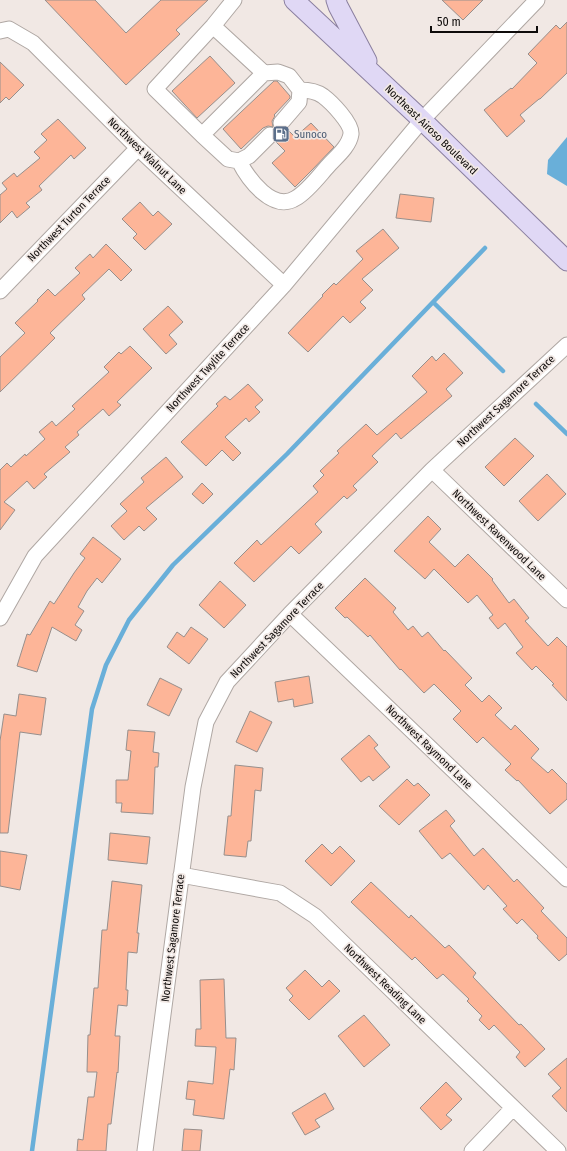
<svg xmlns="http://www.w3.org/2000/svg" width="567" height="1151" font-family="'Fira Sans Condensed',sans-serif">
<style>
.water{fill:#69afd9}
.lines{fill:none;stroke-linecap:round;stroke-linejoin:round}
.stream{stroke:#69afd9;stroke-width:4.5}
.building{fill:#fdb598;stroke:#978f8c}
.minor-casing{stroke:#afa7a3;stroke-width:17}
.major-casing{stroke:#8a7f9f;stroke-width:21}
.minor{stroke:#fff;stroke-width:15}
.major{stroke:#e0d8f5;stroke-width:19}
.labels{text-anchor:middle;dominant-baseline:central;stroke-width:3.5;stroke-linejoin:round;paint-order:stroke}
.street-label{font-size:11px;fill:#0e0b0a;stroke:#f1e8e4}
.service-label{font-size:11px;fill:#4e5e75;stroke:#f1e8e4;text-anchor:start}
</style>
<rect width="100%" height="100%" fill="#f1e8e4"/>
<path class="water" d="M 567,137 L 567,186 L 547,174 L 548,160 Z"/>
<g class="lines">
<path class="stream" d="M 433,302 L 503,371
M 536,404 L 567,434
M 32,1151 L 92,709 L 106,665 L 129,620 L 173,565 L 287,454 L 485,248"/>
</g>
<path class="building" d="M 45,0 L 95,0 L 126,33 L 161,0 L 208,0 L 176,30 L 180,34 L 126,85 Z
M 442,0 L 483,0 L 463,20 Z
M 567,22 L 567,73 L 540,99 L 539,99 L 520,115 L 525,121 L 507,137 L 484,110 L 511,88 L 512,89 L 537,63 L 528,54 L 556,25 L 560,29 Z
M 210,56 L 235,83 L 197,118 L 172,91 Z
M 0,62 L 24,85 L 9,100 L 6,97 L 0,103 Z
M 274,81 L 277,81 L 290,96 L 290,98 L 274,115 L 275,116 L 272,121 L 273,127 L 268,126 L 263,128 L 241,149 L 223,129 Z
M 58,119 L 86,148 L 74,159 L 71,155 L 39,186 L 42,190 L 26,203 L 30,207 L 17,218 L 12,211 L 0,223 L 0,195 L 7,189 L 2,183 L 14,173 L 17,177 L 40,158 L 34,152 L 47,140 L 41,134 Z
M 311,123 L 334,147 L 311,171 L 295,187 L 272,163 L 285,151 L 276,142 L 279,137 L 278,131 L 284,132 L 287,129 L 295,137 Z
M 400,194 L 434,198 L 431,222 L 396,218 Z
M 140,202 L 153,216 L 158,211 L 172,224 L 145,250 L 133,238 L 137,234 L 122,219 Z
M 383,229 L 399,248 L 362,279 L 373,290 L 360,302 L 366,308 L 350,323 L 343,316 L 308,352 L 288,333 L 323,296 L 322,295 L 334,283 L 336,285 L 363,259 L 356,251 Z
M 106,244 L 132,270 L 121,281 L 109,269 L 82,295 L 85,299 L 50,333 L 55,338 L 0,392 L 0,357 L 25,333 L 15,323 L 38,301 L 37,300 L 48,289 L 55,296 L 80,273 L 75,268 L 90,254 L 93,258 Z
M 168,306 L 183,322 L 169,335 L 177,344 L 166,354 L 143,329 Z
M 130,346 L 152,368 L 117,402 L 121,405 L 109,416 L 103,409 L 77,432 L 79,435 L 65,447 L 70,452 L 44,474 L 47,477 L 34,489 L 27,481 L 4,502 L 15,510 L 0,530 L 0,470 L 7,463 L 11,467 L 25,454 L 26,456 L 45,439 L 39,432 L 52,421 L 56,426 L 75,409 L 72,406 L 109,372 L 104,367 L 119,352 L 121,354 Z
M 444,353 L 463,373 L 446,389 L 452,396 L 401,439 L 396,433 L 372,456 L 378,462 L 353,486 L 357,490 L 347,499 L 344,496 L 315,524 L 322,532 L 299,554 L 291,546 L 254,582 L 234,563 L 257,540 L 261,545 L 318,492 L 313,486 L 324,475 L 320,471 L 339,453 L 337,451 L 366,424 L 377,435 L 427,392 L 412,376 L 432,356 L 436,361 Z
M 248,384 L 263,400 L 255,407 L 260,412 L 249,422 L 246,418 L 225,437 L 241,453 L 233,461 L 222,450 L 206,466 L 181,442 L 218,406 L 216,404 L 225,396 L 230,400 Z
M 515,438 L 534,456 L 504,486 L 485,467 Z
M 166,457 L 183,477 L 146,508 L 157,519 L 144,531 L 139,526 L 124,540 L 111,526 L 127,511 L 120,504 L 144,482 L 141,478 Z
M 547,474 L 566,494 L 538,521 L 519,501 Z
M 202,483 L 213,494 L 203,504 L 192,494 Z
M 428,516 L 441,529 L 429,542 L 455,567 L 468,554 L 493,579 L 492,580 L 509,603 L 514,599 L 529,618 L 525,621 L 548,646 L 557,637 L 567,647 L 567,701 L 552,685 L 554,684 L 536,666 L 532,670 L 516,653 L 523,647 L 505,623 L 498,629 L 489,618 L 493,615 L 477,595 L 468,603 L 434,569 L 425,579 L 394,551 Z
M 93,537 L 121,559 L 102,583 L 97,578 L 87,591 L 78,607 L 84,611 L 75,625 L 82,630 L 76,641 L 52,627 L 37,672 L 17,666 L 27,634 L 30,635 L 50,601 L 54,604 L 74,573 L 85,558 L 80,554 Z
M 365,578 L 396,608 L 393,612 L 408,630 L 413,626 L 422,637 L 428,632 L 444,651 L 445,650 L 472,678 L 465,685 L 482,702 L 489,695 L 502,708 L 495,715 L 511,730 L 515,725 L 539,749 L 531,758 L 548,773 L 552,769 L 567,784 L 567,799 L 550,814 L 518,780 L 517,781 L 505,770 L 511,764 L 483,737 L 477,743 L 453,719 L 461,711 L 434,684 L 424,693 L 401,669 L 400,670 L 370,635 L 368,637 L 347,617 L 345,618 L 335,608 Z
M 220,581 L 246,605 L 224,628 L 199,605 Z
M 191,627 L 208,639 L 189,664 L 167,647 L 177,632 L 184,637 Z
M 309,676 L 313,703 L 294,707 L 293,699 L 278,702 L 275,682 Z
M 160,678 L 182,689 L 169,716 L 147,705 Z
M 19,694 L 46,698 L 41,735 L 20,732 L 8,833 L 0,833 L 0,741 L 4,714 L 16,716 Z
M 250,711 L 272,722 L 257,752 L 236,742 Z
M 128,730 L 155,732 L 153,752 L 159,753 L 158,767 L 155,767 L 153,814 L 121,812 L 122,803 L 116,803 L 116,780 L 128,780 L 131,751 L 126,750 Z
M 369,735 L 378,745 L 374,748 L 390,767 L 373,781 L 369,776 L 361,782 L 341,759 Z
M 235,765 L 263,768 L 261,791 L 255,790 L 251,841 L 248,841 L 246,857 L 224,855 L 228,816 L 231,816 Z
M 407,779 L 414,786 L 418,783 L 430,795 L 399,825 L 379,806 Z
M 446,810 L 455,821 L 450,826 L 474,856 L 483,848 L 514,882 L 517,879 L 544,908 L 541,911 L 567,938 L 567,954 L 559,961 L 537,938 L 538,936 L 522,919 L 517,924 L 503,909 L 507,906 L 488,885 L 484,890 L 450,853 L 442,859 L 419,831 Z
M 110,833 L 150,837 L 147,864 L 108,860 Z
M 322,844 L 332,854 L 340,846 L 355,861 L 331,886 L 305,861 Z
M 0,851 L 27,855 L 20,890 L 0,886 Z
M 112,881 L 142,885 L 137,933 L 139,933 L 137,953 L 128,952 L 126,990 L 128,990 L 127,1006 L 118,1005 L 115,1036 L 120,1036 L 118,1073 L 117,1072 L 111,1124 L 108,1124 L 106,1151 L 77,1151 L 78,1139 L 83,1140 L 88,1097 L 94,1097 L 97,1072 L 87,1072 L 88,1035 L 90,1035 L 94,988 L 98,988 L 102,930 L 107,930 Z
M 371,882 L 409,918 L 411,915 L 445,948 L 449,945 L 476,973 L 473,977 L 519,1025 L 521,1024 L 545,1049 L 525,1067 L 516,1057 L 520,1052 L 494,1025 L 489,1030 L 479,1020 L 482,1016 L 467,1001 L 469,999 L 443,974 L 437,979 L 415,957 L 412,960 L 351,902 Z
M 305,970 L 322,987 L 329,980 L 340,991 L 309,1020 L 289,1000 L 293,996 L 286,988 Z
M 224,979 L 226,1038 L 236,1038 L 234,1070 L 230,1069 L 224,1119 L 193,1115 L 195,1100 L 186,1099 L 188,1081 L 213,1084 L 216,1047 L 195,1046 L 196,1029 L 201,1029 L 200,980 Z
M 364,1015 L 390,1045 L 364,1067 L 338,1036 Z
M 567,1058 L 567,1112 L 552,1096 L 561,1088 L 548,1074 Z
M 446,1082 L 462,1099 L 446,1115 L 452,1120 L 441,1130 L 420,1108 Z
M 325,1093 L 334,1109 L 315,1120 L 320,1127 L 305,1135 L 292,1113 Z
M 184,1129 L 202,1130 L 200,1151 L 182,1151 Z"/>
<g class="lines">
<g class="minor-casing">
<path id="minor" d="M 213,26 L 264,73 L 202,135 L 155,89 L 213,26 L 234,0
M 0,31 L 9,29 L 33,43 L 138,148 L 284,285
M 264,73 L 278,72 L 289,76 L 300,90 L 299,102 L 281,123
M 202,135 L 228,159 L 239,161 L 249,156 L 270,135
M 239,161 C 248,179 273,213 296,198 C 308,191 319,176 328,166 C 336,157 349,147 351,134 C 352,123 331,102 323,96 C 316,91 307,90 300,90
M 0,291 L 138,148
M 432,470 L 567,600
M 290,614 L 567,879
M 0,618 L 35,556 L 284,285 L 422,120 L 537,0
M 181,875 L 280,893 L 315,916 L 558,1151
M 145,1151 L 193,787 L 206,722 L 227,682 L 290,614 L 432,470 L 567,345
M 472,1151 L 513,1108"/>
</g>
<g class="major-casing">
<path id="major" d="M 294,0 L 422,120 L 567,261
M 336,0 L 338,6 L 367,61"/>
</g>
<use href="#minor" class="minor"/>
<use href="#major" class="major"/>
</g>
<defs>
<g id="fuel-square" transform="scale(0.9)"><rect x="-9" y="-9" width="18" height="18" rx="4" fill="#5c6f8a" stroke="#f1e8e4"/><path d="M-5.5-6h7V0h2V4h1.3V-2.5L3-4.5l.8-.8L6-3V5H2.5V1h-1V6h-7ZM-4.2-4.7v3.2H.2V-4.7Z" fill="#fff"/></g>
</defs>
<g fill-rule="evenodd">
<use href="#fuel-square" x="281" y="134"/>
</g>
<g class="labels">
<g class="street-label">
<text transform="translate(431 130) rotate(44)">Northeast Airoso Boulevard</text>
<text transform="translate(147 156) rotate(44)">Northwest Walnut Lane</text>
<text transform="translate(69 219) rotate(-46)">Northwest Turton Terrace</text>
<text transform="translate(208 368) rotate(-47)">Northwest Twylite Terrace</text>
<text transform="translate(506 401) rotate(-43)">Northwest Sagamore Terrace</text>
<text transform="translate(499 535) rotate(44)">Northwest Ravenwood Lane</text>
<text transform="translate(277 630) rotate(-46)">Northwest Sagamore Terrace</text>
<text transform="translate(429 747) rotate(44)">Northwest Raymond Lane</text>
<text transform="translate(173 938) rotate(-83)">Northwest Sagamore Terrace</text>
<text transform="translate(385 984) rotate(44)">Northwest Reading Lane</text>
</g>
<g class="service-label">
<text x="294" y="134">Sunoco</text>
</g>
</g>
<path d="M431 26v6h106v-6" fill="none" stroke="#0e0b0a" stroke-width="2"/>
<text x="437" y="26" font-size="12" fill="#0e0b0a" stroke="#f1e8e4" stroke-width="3" paint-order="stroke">50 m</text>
</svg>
